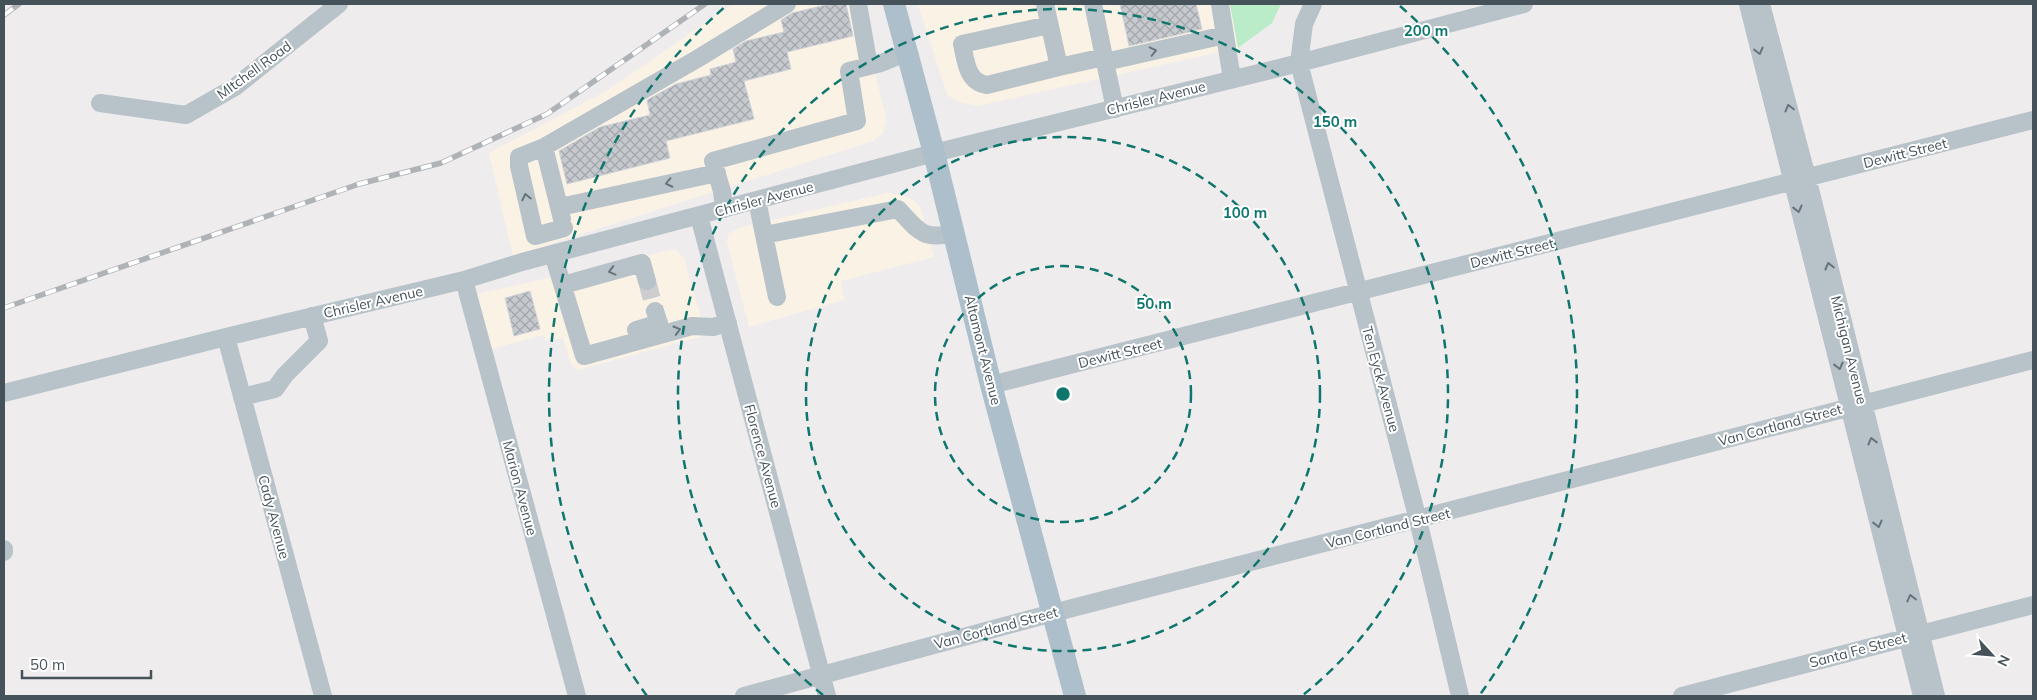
<svg xmlns="http://www.w3.org/2000/svg" width="2037" height="700" font-family="Mulish,sans-serif">
<style>
.commercial{fill:#faf2e5}
.grass{fill:#bbecc9}
.building{fill:url(#building-cross-hatch);stroke:#d0d3d8}
.lines{fill:none;stroke-linecap:round;stroke-linejoin:round}
.minor-tunnel{stroke:#cdcdcf;stroke-width:18;stroke-dasharray:18 9;stroke-linecap:butt}
.minor{stroke:#b8c2c9;stroke-width:18}
.major{stroke:#adbfcb;stroke-width:22}
.rail-casing{stroke:#afb3b7;stroke-width:5.5}
.rail{stroke:#fff;stroke-width:4;stroke-dasharray:11;stroke-linecap:butt}
.oneway{stroke:#68747b}
.ring{fill:none;stroke:#0f766e;stroke-width:2.5;stroke-dasharray:9 6}
.labels{text-anchor:middle;dominant-baseline:central;stroke-width:4;stroke-linejoin:round;paint-order:stroke}
.street-label{font-size:14px;fill:#455259;stroke:#fff}
.centre{fill:#0f766e;stroke:#fff;stroke-width:2.5}
.ring-label{font-size:15px;text-anchor:middle;font-weight:bold;fill:#0f766e;stroke:#fff;stroke-width:4;stroke-linejoin:round;paint-order:stroke}
</style>
<defs>
<pattern id="building-cross-hatch" width="8" height="8" patternUnits="userSpaceOnUse" patternTransform="scale(1.25)"><rect width="8" height="8" fill="#c6cacf"/><path d="M0 0l8 8M0 8l8-8" fill="none" stroke="#a3a7ab"/></pattern>
</defs>
<rect width="100%" height="100%" fill="#efeced"/>
<path class="commercial" d="M 733,4 L 859,4 L 886,119 L 883,133 L 873,141 L 513,256 L 489,153 L 606,91 Z
M 918,4 L 1230,4 L 1238,48 L 977,106 L 959,102 L 947,95 Z
M 887,193 L 901,195 L 913,200 L 920,206 L 934,257 L 841,281 L 844,300 L 749,327 L 727,242 L 728,234 L 738,228 Z
M 675,249 L 684,258 L 706,335 L 578,370 L 571,364 L 563,338 L 545,341 L 544,335 L 491,349 L 477,294 Z"/>
<path class="grass" d="M 1230,4 L 1281,4 L 1272,23 L 1238,48 Z"/>
<path class="building" d="M 830,4 L 846,4 L 853,36 L 787,52 L 791,69 L 744,81 L 754,119 L 666,141 L 670,158 L 567,184 L 559,151 L 600,127 L 650,115 L 647,100 L 676,84 L 711,75 L 710,69 L 736,62 L 733,49 L 746,41 L 784,32 L 781,20 L 792,13 Z
M 1120,4 L 1196,4 L 1202,29 L 1129,46 Z
M 530,291 L 540,329 L 514,336 L 505,298 Z"/>
<g class="lines">
<path class="minor-tunnel" d="M 647,281 L 655,311"/>
<path class="minor" d="M 858,4 L 869,66
M 1045,4 L 1059,67 L 1104,57 L 1093,4
M 1220,4 L 1232,79
M 1313,4 L 1304,24 L 1299,63 L 1418,520 L 1460,696
M 1748,4 L 1922,696
M 1761,4 L 1807,177 L 1936,696
M 1049,25 L 962,44 C 966,62 967,82 987,85 L 1059,67
M 1104,57 L 1115,109
M 1105,62 L 1225,35
M 100,103 L 186,115 L 235,87 L 339,4
M 544,147 L 562,219
M 757,200 L 764,235
M 560,207 L 717,173
M 724,209 L 722,191 L 713,161 L 857,121 L 849,71 L 881,63 L 906,53
M 699,216 L 827,696
M 564,228 L 535,236 L 519,166 L 519,157 L 544,147 L 697,59 L 787,4
M 553,254 L 584,356 L 692,326 L 713,327 L 728,323
M 464,280 L 577,696
M 563,285 L 642,263 L 647,281
M 777,297 L 764,235 L 898,209 C 918,230 922,241 954,233
M 636,330 L 659,323 L 655,311
M 226,337 L 323,696
M 991,385 L 2033,120
M 4,393 L 226,337 L 464,280 L 522,262 L 934,153 L 1299,63 L 1524,4
M 242,397 L 275,389 L 285,375 L 319,341 L 312,316
M 4,549 L 4,552
M 744,696 L 1053,613 L 2033,360
M 1682,696 L 2033,605"/>
<path class="major" d="M 894,4 L 934,153 L 991,385 L 1075,696"/>
<g class="rail-casing">
<path id="rail" d="M 4,15 L 19,4
M 4,308 L 359,184 L 441,163 L 547,114 L 705,4"/>
</g>
<use href="#rail" class="rail"/>
</g>
<defs><path id="oneway-chevron" d="M-2-3.5L2.5 0L-2 3.5" fill="none" stroke-width="1.6" stroke-linecap="round" stroke-linejoin="round" transform="scale(1.25)"/></defs>
<g class="oneway">
<use href="#oneway-chevron" transform="translate(1153 51) rotate(-13)"/>
<use href="#oneway-chevron" transform="translate(1759 51) rotate(76)"/>
<use href="#oneway-chevron" transform="translate(1789 108) rotate(-105)"/>
<use href="#oneway-chevron" transform="translate(669 183) rotate(168)"/>
<use href="#oneway-chevron" transform="translate(526 197) rotate(-103)"/>
<use href="#oneway-chevron" transform="translate(1798 209) rotate(76)"/>
<use href="#oneway-chevron" transform="translate(1829 266) rotate(-104)"/>
<use href="#oneway-chevron" transform="translate(612 271) rotate(165)"/>
<use href="#oneway-chevron" transform="translate(677 330) rotate(-16)"/>
<use href="#oneway-chevron" transform="translate(1839 366) rotate(76)"/>
<use href="#oneway-chevron" transform="translate(1872 441) rotate(-104)"/>
<use href="#oneway-chevron" transform="translate(1878 524) rotate(76)"/>
<use href="#oneway-chevron" transform="translate(1911 598) rotate(-104)"/>
</g>
<g class="ring">
<circle cx="1063" cy="394" r="128"/>
<circle cx="1063" cy="394" r="257"/>
<path d="M823 695A385 385 0 1 1 1303 695"/>
<path d="M647 696A514 514 0 0 1 726 6M1400 6A514 514 0 0 1 1479 696"/>
</g>
<g class="labels">
<g class="street-label">
<text transform="translate(254 70) rotate(-36)">MItchell Road</text>
<text transform="translate(1156 98) rotate(-14)">Chrisler Avenue</text>
<text transform="translate(1905 153) rotate(-14)">Dewitt Street</text>
<text transform="translate(764 199) rotate(-15)">Chrisler Avenue</text>
<text transform="translate(1512 253) rotate(-14)">Dewitt Street</text>
<text transform="translate(373 302) rotate(-13)">Chrisler Avenue</text>
<text transform="translate(983 350) rotate(76)">Altamont Avenue</text>
<text transform="translate(1849 350) rotate(76)">Michigan Avenue</text>
<text transform="translate(1120 353) rotate(-14)">Dewitt Street</text>
<text transform="translate(1381 379) rotate(75)">Ten Eyck Avenue</text>
<text transform="translate(1780 425) rotate(-15)">Van Cortland Street</text>
<text transform="translate(763 456) rotate(75)">Florence Avenue</text>
<text transform="translate(520 488) rotate(75)">Marion Avenue</text>
<text transform="translate(274 517) rotate(75)">Cady Avenue</text>
<text transform="translate(1388 528) rotate(-14)">Van Cortland Street</text>
<text transform="translate(996 628) rotate(-15)">Van Cortland Street</text>
<text transform="translate(1858 650) rotate(-15)">Santa Fe Street</text>
</g>
</g>
<circle cx="1063" cy="394" r="8" class="centre"/>
<g class="ring-label">
<text x="1426" y="36">200 m</text>
<text x="1335" y="127">150 m</text>
<text x="1245" y="218">100 m</text>
<text x="1154" y="309">50 m</text>
</g>
<rect width="2037" height="700" fill="none" stroke="#455259" stroke-width="10"/>
<g transform="translate(1992 655) rotate(116)" stroke="#ffffff" stroke-width="4" paint-order="stroke">
<path d="M0-4L9 19L0 12L-9 19Z" fill="#455259"/>
<text y="-8" font-size="14" font-weight="bold" text-anchor="middle" fill="#455259">N</text>
</g>
<path d="M22 670v8h129v-8" fill="none" stroke="#455259" stroke-width="2.5"/>
<text x="30" y="670" font-size="15" fill="#455259" stroke="#ffffff" stroke-width="4" paint-order="stroke">50 m</text>
</svg>
